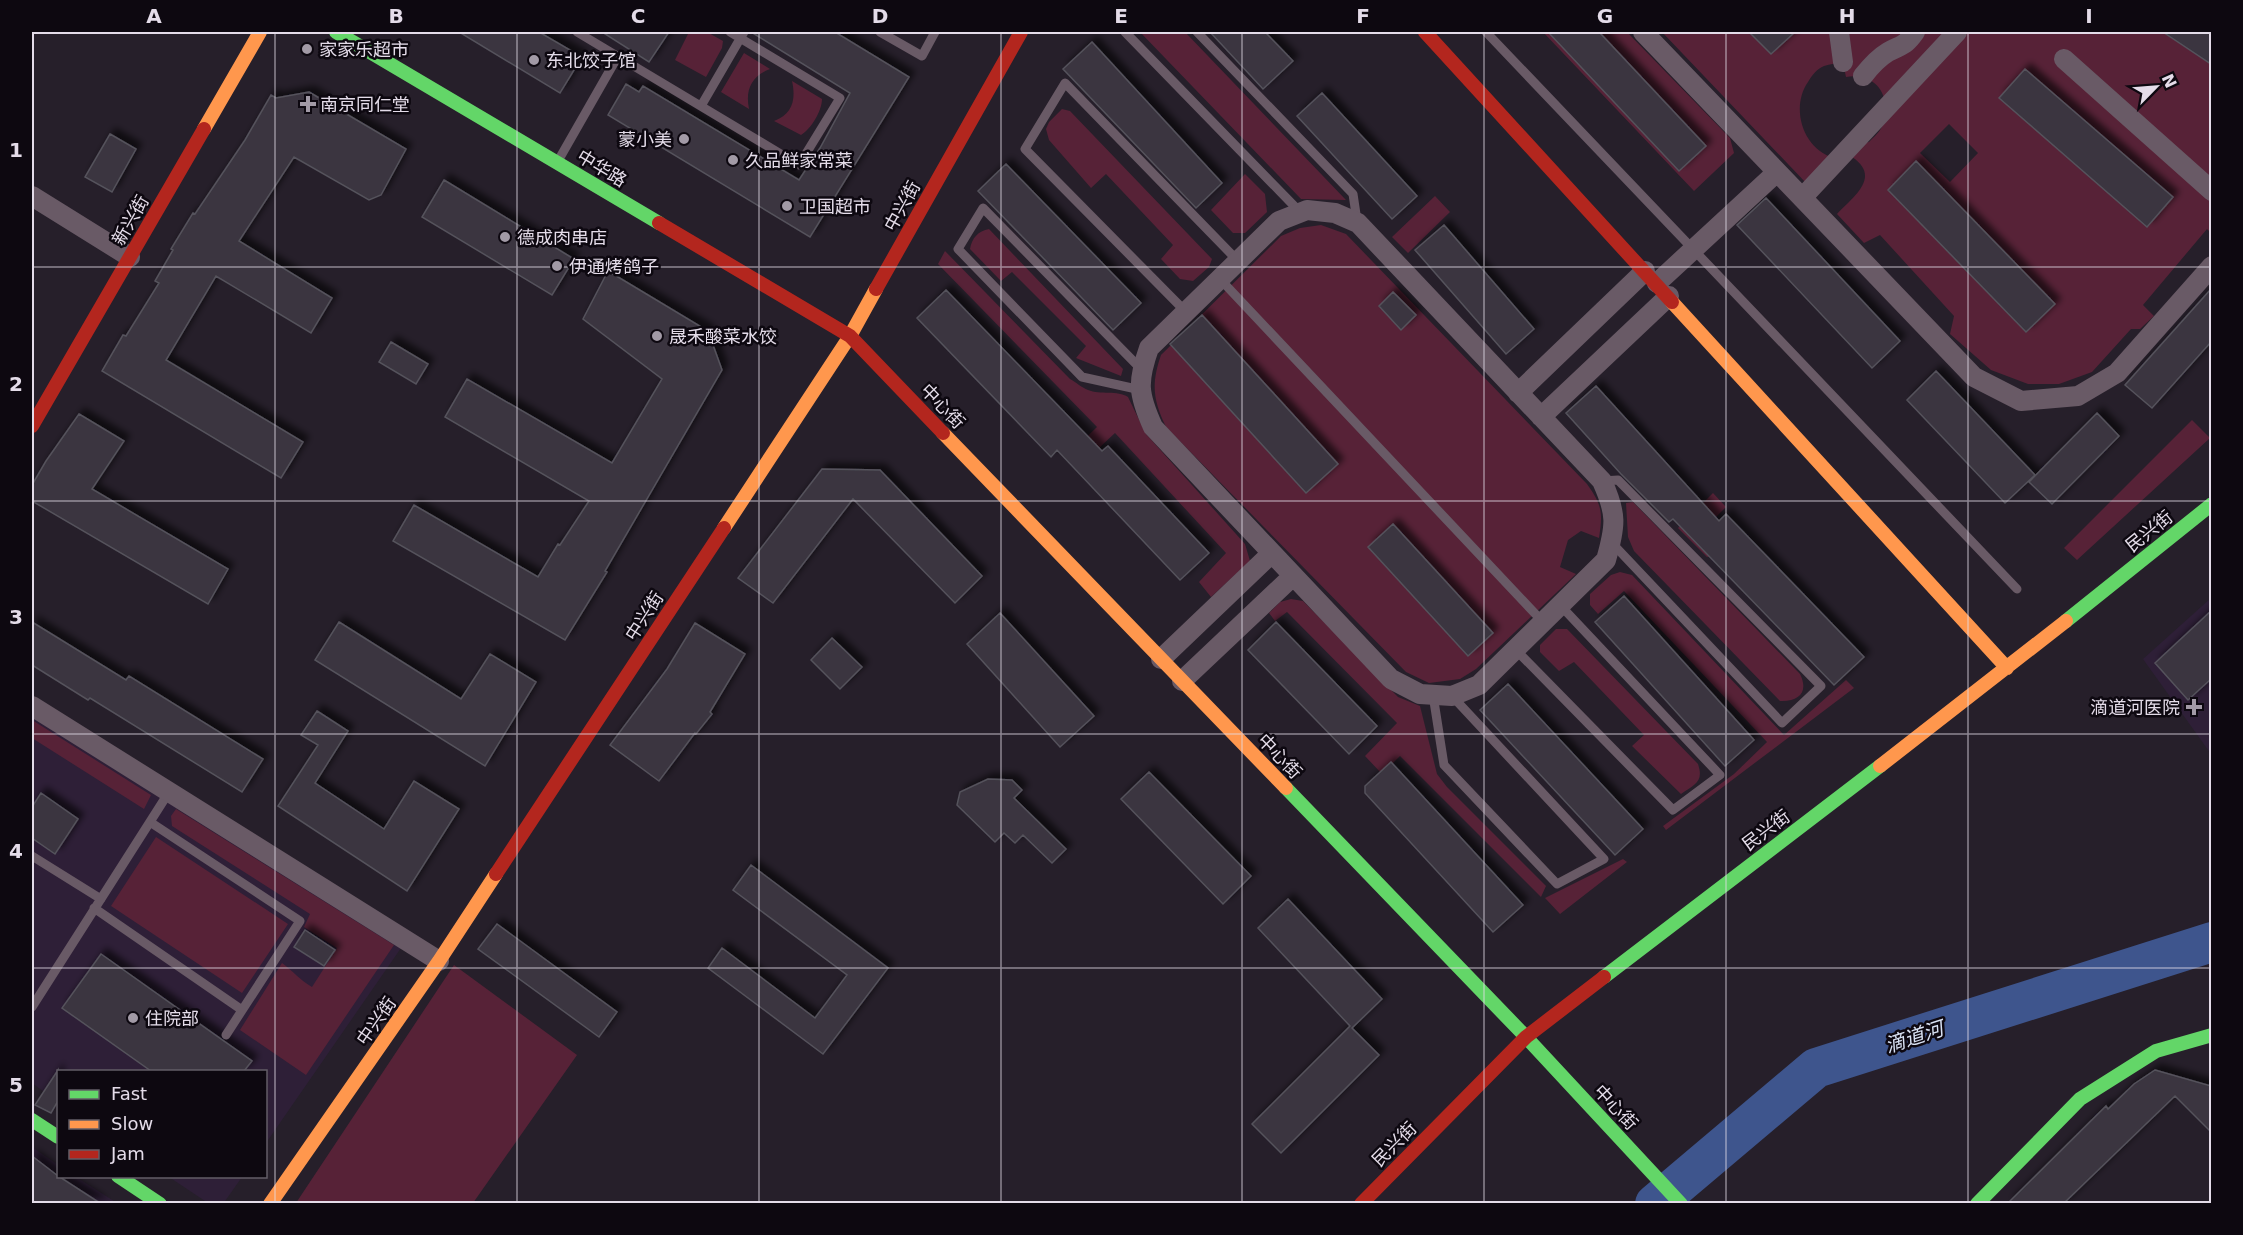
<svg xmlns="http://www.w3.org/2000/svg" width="2243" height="1235" font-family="'DejaVu Sans','Noto Sans SC',sans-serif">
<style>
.built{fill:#2e1f37}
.green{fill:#572237;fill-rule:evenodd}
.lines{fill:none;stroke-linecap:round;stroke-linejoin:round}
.river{stroke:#3e558d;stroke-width:40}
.building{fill:#3a363f;stroke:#55525c;stroke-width:1.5;filter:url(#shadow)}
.lane{stroke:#695a66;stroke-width:9}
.street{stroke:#695a66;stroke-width:20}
.fast{stroke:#63d668;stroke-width:14}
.slow{stroke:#ff974d;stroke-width:14}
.jam{stroke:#b3261e;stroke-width:14}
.grid{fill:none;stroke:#e4dce9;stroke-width:1.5;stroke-opacity:0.55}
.poi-dot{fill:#a29aa6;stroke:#0d0810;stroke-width:2}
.labels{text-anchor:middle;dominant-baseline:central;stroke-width:5;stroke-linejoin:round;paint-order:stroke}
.poi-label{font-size:18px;fill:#e4dce9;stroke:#0d0810;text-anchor:start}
.street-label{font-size:18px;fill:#e4dce9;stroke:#0d0810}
.water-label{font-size:20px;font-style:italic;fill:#dae3f5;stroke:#0d0810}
.neatline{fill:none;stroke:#e4dce9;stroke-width:2}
.grid-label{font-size:20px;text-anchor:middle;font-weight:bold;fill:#e4dce9}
</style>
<defs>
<filter id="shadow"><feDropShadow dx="5.5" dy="-5.5" stdDeviation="3" flood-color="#0009"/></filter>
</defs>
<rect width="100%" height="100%" fill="#261f2a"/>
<path class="built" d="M 2211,598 L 2211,754 L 2143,659 Z
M 32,717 L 401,948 L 266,1143 L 266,1072 L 58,1072 L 58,1102 L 32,1083 Z
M 32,1147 L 58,1165 L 58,1176 L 76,1177 L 117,1203 L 32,1203 Z
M 169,1177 L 242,1177 L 223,1204 L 208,1203 Z"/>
<path class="green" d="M 689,32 L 707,32 L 723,41 L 722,48 L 706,77 L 675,60 Z
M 1140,32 L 1185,32 L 1346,200 L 1301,199 Z
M 1543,32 L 1627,32 L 1730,138 L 1734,153 L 1694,191 Z
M 1662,32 L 1749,32 L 1771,54 L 1795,32 L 2163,32 L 2211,64 L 2211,233 L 2207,229 L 2143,305 L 2154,316 L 2140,329 L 2131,329 L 2092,372 L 2059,384 L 2028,384 L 1991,370 L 1950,334 L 1954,316 L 1880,235 L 1864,243 L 1837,214 C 1853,197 1882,177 1852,157 L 1856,144 L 1869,142 C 1874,137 1881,131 1883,124 C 1892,96 1876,72 1846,77 L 1843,63 C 1837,63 1830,64 1824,66 C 1817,69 1812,75 1808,82 C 1790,108 1803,149 1834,158 L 1807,184 ZM 2025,69 L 2172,197 L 2147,226 L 2000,98 ZM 1949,124 L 1978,153 L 1950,182 L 1920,153 ZM 1916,162 L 2026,331 L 1888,190 Z
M 744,53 L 770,69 C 752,76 745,89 749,109 L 721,92 Z
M 792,81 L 822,99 C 822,111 811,129 801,135 L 774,121 C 793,114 796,99 792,81 Z
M 1062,109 L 1070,111 L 1212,259 L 1209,267 L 1193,281 L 1180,279 L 1161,259 L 1173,245 L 1106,174 L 1091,188 L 1049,140 L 1046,129 L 1049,122 Z
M 1245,174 L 1265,194 L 1267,212 L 1245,233 L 1233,233 L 1211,210 Z
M 1435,196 L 1450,212 L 1408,253 L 1392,237 Z
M 1321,225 L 1346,234 L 1587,484 C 1602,505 1603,512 1599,538 L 1581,531 L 1568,540 L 1560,567 L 1576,574 L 1476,669 L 1460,679 L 1429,683 L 1406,672 L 1166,427 C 1153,400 1151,384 1161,355 L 1281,236 L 1300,228 Z
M 989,229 L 1123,369 L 1121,376 L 1076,358 L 1086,346 L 1012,272 L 1001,281 L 970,249 C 972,238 978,231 989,229 Z
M 945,251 L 1070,379 C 1076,382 1082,388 1088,390 C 1100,395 1118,390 1128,397 L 1146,434 L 1245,544 L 1250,561 L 1211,597 L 1199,582 L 1226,553 L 1115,433 L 1084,462 L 1073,450 L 1097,427 L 938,264 Z
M 2192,420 L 2210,438 L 2077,560 L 2064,548 Z
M 1713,493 L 1726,507 L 1699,534 L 1718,554 L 1707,557 L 1678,528 Z
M 1633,502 L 1800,674 C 1809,692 1799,702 1780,701 L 1634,551 L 1628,537 L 1626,503 Z
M 1620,572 L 1632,575 L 1784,735 L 1846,680 L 1854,688 L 1666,830 L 1663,826 L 1734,774 L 1767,742 L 1624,591 L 1598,614 L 1590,605 L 1590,594 L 1611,575 Z
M 1291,599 L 1303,601 L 1398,697 L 1420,706 L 1437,774 L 1447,787 L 1546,886 L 1541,897 L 1400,756 L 1382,774 L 1365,756 L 1397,723 L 1287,612 L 1275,621 L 1269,613 L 1280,602 Z
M 1556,629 L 1567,629 L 1698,764 C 1704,782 1695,784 1681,794 L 1632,746 L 1644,735 L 1574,662 L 1559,671 L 1540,652 L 1540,645 Z
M 32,720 L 151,795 L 144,809 L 32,738 Z
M 176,809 L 394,945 L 306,1075 L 240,1030 L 282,963 C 293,971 300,980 312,987 L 337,948 L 304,927 L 310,914 L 172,826 L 171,816 Z
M 156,837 L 288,924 L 242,993 L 111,906 Z
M 1623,859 L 1627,862 L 1560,914 L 1545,898 Z
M 454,965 L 577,1055 L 473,1203 L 296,1203 Z"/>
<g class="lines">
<path class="river" d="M 1655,1204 L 1816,1068 L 2212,942"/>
</g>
<path class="building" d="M 459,32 L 539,32 L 582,57 L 560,93 Z
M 602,32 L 669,32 L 649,62 Z
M 751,32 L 835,32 L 909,77 L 810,237 L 608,115 L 626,84 L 639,92 L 643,86 L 799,180 L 820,148 L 850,93 Z
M 1210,32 L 1265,32 L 1293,61 L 1263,89 Z
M 1548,32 L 1599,32 L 1706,146 L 1679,171 Z
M 1749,32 L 1795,32 L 1771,54 Z
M 2163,32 L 2211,32 L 2211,64 Z
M 1092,42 L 1222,183 L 1196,208 L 1063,69 Z
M 2025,69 L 2173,197 L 2147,227 L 1999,98 Z
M 309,92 L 406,149 L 381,195 L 369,200 L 294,157 L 239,241 L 332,298 L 311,333 L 216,276 L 166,360 L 303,442 L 281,478 L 102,371 L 123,335 L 126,336 L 159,283 L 155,281 L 173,250 L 171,249 L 193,213 L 195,214 L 245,140 L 271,95 L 276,98 Z
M 1322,93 L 1417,196 L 1392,219 L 1297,116 Z
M 110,134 L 136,149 L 112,192 L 85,177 Z
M 1916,161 L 2055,304 L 2026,332 L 1888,190 Z
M 1006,164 L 1141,303 L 1113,330 L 978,191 Z
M 444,180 L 574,259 L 552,295 L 422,217 Z
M 1766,198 L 1900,341 L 1872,368 L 1737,225 Z
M 1444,225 L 1534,329 L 1506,354 L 1415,250 Z
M 608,271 L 708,331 L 722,370 L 605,571 L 607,572 L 565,640 L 393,541 L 414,505 L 538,577 L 558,544 L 560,545 L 589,501 L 445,417 L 467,379 L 612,463 L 662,379 L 583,319 Z
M 2211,289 L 2211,342 L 2152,408 L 2125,385 Z
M 946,290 L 1102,451 L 1108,446 L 1209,553 L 1180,580 L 1057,450 L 1051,457 L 917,318 Z
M 1393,292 L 1416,315 L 1401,330 L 1379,306 Z
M 1202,315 L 1338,464 L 1306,493 L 1170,344 Z
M 391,342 L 428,364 L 416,384 L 379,362 Z
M 1936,371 L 2035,475 L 2005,503 L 1907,400 Z
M 1596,386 L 1719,521 L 1726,514 L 1864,657 L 1834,685 L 1673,519 L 1669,522 L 1621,474 L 1566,413 Z
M 2097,413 L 2119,436 L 2052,504 L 2029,482 Z
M 79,414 L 124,441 L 92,489 L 228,569 L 208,604 L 32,501 L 32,485 L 46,461 Z
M 822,469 L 880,470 L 982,576 L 955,603 L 853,499 L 773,603 L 738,578 Z
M 1393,524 L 1493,633 L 1468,656 L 1368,547 Z
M 1624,596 L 1754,740 L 1725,766 L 1595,622 Z
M 2211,611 L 2211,679 L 2188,700 L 2155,663 Z
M 1000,613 L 1094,716 L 1060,747 L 967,644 Z
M 32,622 L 126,680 L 129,676 L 263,759 L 242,792 L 90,698 L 88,700 L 32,665 Z
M 339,622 L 461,699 L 490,654 L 536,682 L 485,766 L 315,660 Z
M 1276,622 L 1377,726 L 1349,754 L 1248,650 Z
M 695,623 L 745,654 L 710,712 L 712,714 L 696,734 L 695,733 L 659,781 L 610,745 L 667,669 Z
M 832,638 L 862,667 L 840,689 L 811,660 Z
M 1508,684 L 1643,829 L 1615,855 L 1480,710 Z
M 317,711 L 348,731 L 315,783 L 384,829 L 414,781 L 459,809 L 407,891 L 278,806 L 318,745 L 301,735 Z
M 1391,762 L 1523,905 L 1493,932 L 1365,793 L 1365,786 Z
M 1149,772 L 1251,876 L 1223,904 L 1121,799 Z
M 988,779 L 1012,780 L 1022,790 L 1014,798 L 1066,849 L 1052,863 L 1023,835 L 1015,843 L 1004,833 L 995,842 L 957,805 L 960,792 Z
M 41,793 L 78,819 L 55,854 L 32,838 L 32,807 Z
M 751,865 L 888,968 L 823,1054 L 708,968 L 722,948 L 815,1018 L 847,975 L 733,890 Z
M 1288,899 L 1382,999 L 1352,1028 L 1379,1055 L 1281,1153 L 1252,1124 L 1350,1026 L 1258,928 Z
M 497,924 L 617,1012 L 599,1037 L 478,949 Z
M 305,930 L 335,950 L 324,966 L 294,947 Z
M 101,954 L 252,1061 L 244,1071 L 151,1071 L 62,1008 Z
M 58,1070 L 58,1101 L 51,1113 L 35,1105 Z
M 2155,1070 L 2211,1086 L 2211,1132 L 2175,1096 L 2064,1203 L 2008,1203 L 2106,1106 L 2108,1109 L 2134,1084 Z
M 32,1156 L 58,1176 L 100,1203 L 32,1203 Z"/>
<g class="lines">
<path class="lane" d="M 577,32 L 799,165 L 840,98 L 730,32
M 880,32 L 922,56 L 935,32
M 1125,32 L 1301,213
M 1197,32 L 1353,194 L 1357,221
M 1486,32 L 2017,589
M 701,106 L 744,32
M 558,161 L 618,56
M 1220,279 L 1543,622
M 1186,312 L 1025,149 L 1065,83 L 1238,261
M 1141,390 L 1082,377 L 958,249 L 983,208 L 1142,370
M 1602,481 L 1618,480 L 1821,686 L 1782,723 L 1611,542
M 1515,649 L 1673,810 L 1720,775 L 1560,605
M 1433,695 L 1444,765 L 1557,884 L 1604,859 L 1452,696
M 150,822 L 300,921 L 226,1035
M 32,856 L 101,899
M 94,908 L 242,1010
M 32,1007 L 169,792"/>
<path class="street" d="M 1643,32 L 1974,377 L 2021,401 L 2078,396 L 2117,373 L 2212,266
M 1839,32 L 1843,62
M 2064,59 L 2212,191
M 1863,76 C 1870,67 1878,58 1888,52 C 1903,44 1905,46 1915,32
M 32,196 L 130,257
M 1802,198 L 1957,32
M 1307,210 L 1335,213 L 1358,223 L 1602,481 C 1617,514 1616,525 1606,560 L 1479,685 L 1452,696 L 1420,694 L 1391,679 L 1153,427 C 1138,394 1137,382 1149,348 L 1279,221 Z
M 1657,283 L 1777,172
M 1518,393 L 1645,271
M 1541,417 L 1669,296
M 1161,659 L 1272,553
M 1182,681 L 1293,576
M 32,706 L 439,961"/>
<path class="fast" d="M 336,32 L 659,223
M 2066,621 L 2212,504
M 1286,788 L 1526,1037 L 1681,1204
M 1604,977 L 1880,766
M 32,1120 L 58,1137
M 118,1176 L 160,1204
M 1977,1204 L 2080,1099 L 2156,1051 L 2212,1035"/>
<path class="slow" d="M 204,129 L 260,32
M 1672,302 L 2007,668
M 943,433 L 1286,788
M 724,528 L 850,336 L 876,289
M 1880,766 L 2066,621
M 270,1204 L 439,961 L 496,874"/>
<path class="jam" d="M 1425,32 L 1672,302
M 659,223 L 850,336 L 943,433
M 876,289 L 1021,32
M 32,426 L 204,129
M 496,874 L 724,528
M 1361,1204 L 1526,1037 L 1604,977"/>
</g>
<path class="grid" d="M 275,32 L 275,1204M 517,32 L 517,1204M 759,32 L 759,1204M 1001,32 L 1001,1204M 1242,32 L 1242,1204M 1484,32 L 1484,1204M 1726,32 L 1726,1204M 1968,32 L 1968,1204M 32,267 L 2212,267M 32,501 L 2212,501M 32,734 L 2212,734M 32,968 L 2212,968"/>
<g class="poi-dot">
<circle cx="307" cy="49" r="6"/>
<circle cx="534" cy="60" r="6"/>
<path d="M305 95h6v6h6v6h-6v6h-6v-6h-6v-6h6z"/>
<circle cx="684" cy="139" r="6"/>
<circle cx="733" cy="160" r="6"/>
<circle cx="787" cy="206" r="6"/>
<circle cx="505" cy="237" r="6"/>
<circle cx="557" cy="266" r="6"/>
<circle cx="657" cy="336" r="6"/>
<path d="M2191 698h6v6h6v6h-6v6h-6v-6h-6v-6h6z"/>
<circle cx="133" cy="1018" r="6"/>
</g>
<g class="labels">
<g class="poi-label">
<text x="319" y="49">家家乐超市</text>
<text x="546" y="60">东北饺子馆</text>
<text x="320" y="104">南京同仁堂</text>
<text x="672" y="139" text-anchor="end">蒙小美</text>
<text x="745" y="160">久品鲜家常菜</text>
<text x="799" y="206">卫国超市</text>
<text x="517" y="237">德成肉串店</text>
<text x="569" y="266">伊通烤鸽子</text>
<text x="669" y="336">晟禾酸菜水饺</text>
<text x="2180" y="707" text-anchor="end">滴道河医院</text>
<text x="145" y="1018">住院部</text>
</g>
<g class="street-label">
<text transform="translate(602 168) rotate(31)">中华路</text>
<text transform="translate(902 206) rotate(-61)">中兴街</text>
<text transform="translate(130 220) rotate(-60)">新兴街</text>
<text transform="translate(943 406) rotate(46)">中心街</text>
<text transform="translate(2149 531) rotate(-39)">民兴街</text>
<text transform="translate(644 616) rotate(-57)">中兴街</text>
<text transform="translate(1280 756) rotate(46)">中心街</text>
<text transform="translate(1766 830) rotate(-37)">民兴街</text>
<text transform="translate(376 1021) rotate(-55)">中兴街</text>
<text transform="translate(1616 1107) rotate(47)">中心街</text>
<text transform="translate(1394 1144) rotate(-45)">民兴街</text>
</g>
<g class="water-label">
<text transform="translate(1914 1037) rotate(-18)">滴道河</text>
</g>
</g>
<rect width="2243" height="1235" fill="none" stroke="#0d0810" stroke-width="66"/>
<rect x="57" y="1070" width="210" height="108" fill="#0d0810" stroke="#635d67" stroke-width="1.5"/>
<rect x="69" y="1090" width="30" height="9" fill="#63d668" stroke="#635d67" stroke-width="1.5"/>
<text x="111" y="1100" font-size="18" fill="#e4dce9">Fast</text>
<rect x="69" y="1120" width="30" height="9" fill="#ff974d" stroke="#635d67" stroke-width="1.5"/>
<text x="111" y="1130" font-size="18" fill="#e4dce9">Slow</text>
<rect x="69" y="1150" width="30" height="9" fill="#b3261e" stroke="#635d67" stroke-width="1.5"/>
<text x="111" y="1160" font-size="18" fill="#e4dce9">Jam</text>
<g transform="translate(2156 87) rotate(65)" stroke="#0d0810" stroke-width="4.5" paint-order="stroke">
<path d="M0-4.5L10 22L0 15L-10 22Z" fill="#e4dce9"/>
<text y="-9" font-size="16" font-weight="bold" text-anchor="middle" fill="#e4dce9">N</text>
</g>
<rect x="33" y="33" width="2177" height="1169" class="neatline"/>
<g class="grid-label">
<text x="154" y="23">A</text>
<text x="396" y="23">B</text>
<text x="638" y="23">C</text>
<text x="880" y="23">D</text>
<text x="1121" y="23">E</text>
<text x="1363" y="23">F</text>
<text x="1605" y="23">G</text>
<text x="1847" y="23">H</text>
<text x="2089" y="23">I</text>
<text x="16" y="157">1</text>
<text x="16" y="391">2</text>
<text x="16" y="624">3</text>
<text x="16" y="858">4</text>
<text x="16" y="1092">5</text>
</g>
</svg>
